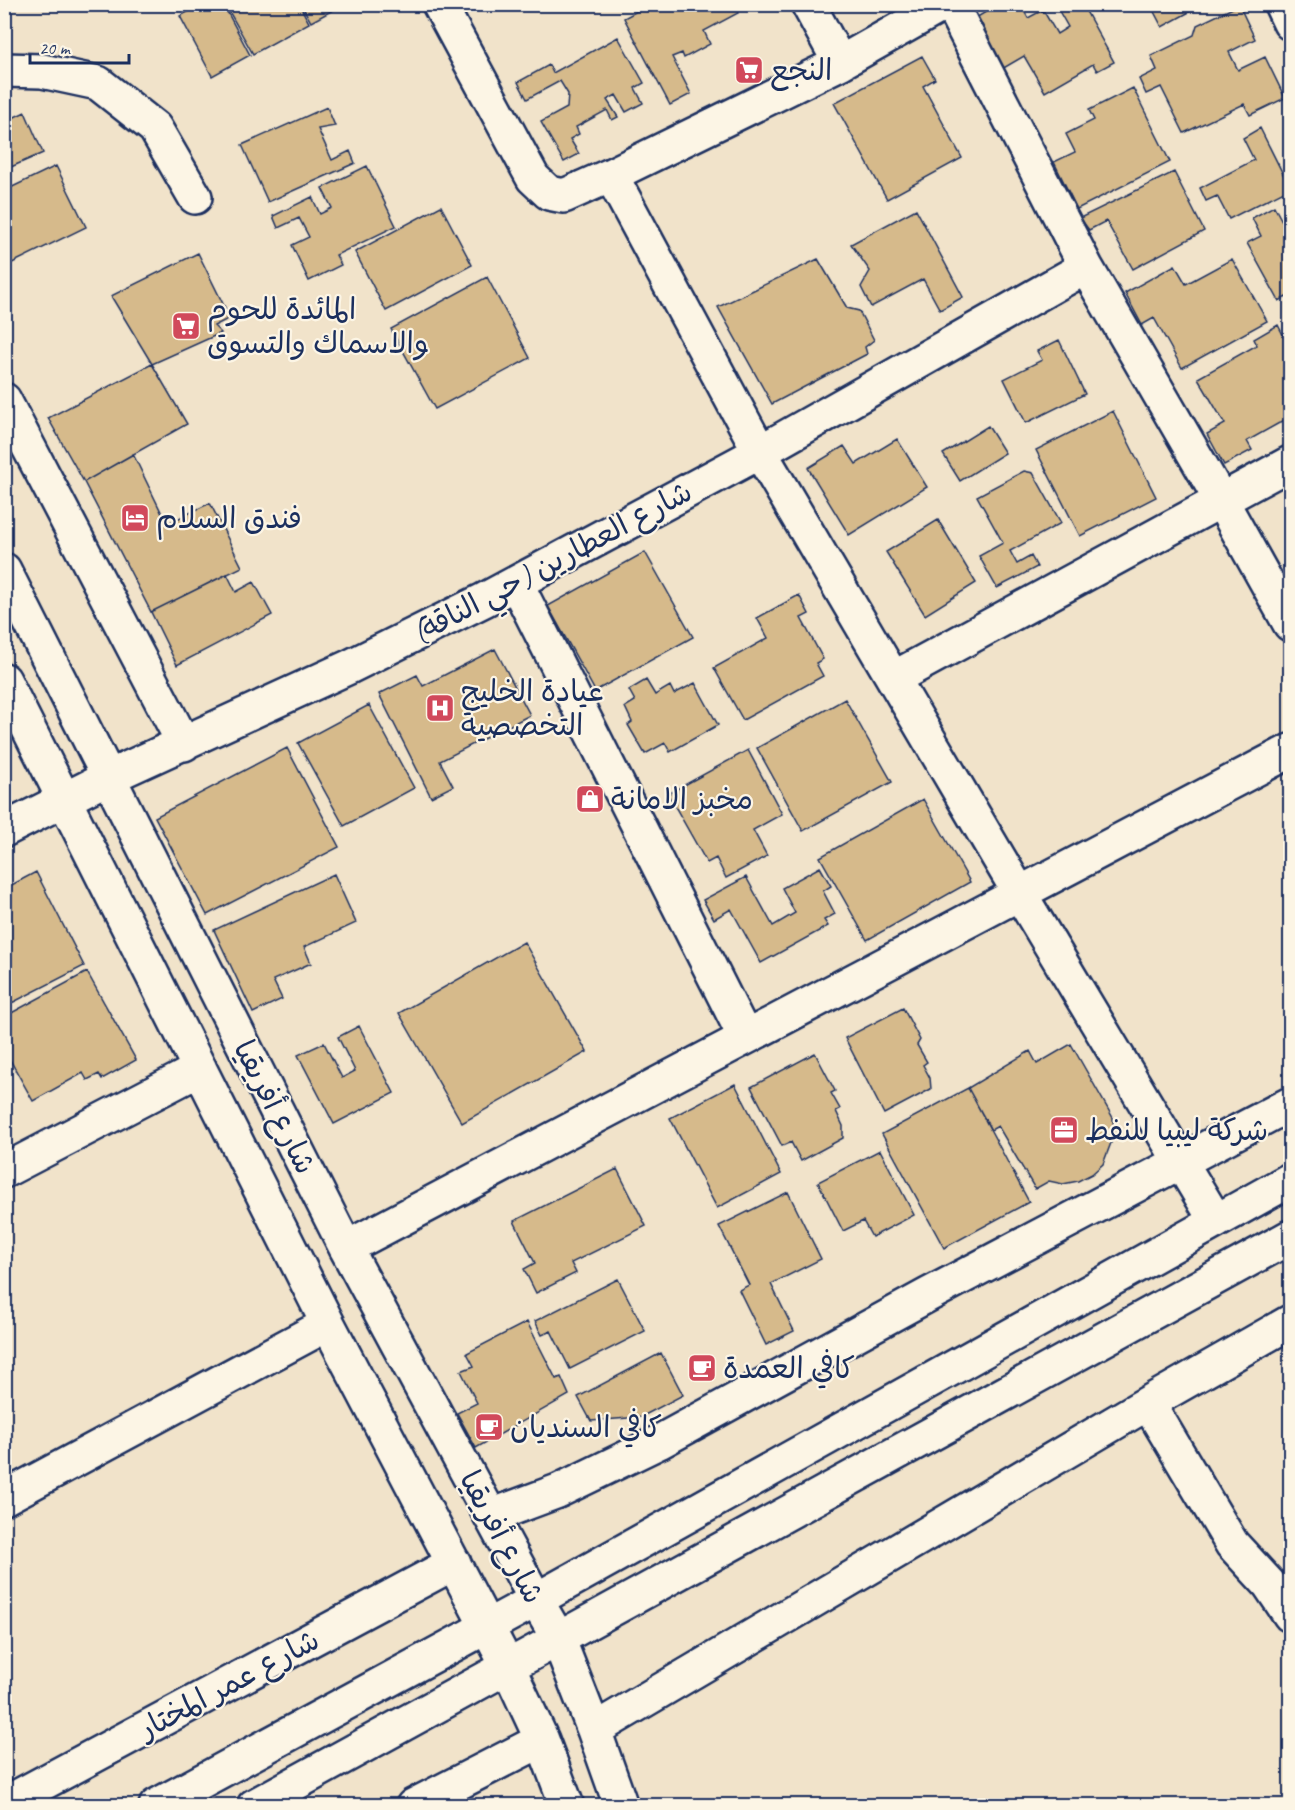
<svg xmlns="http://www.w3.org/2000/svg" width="1295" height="1810" font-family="Caveat,'Playpen Sans Arabic',sans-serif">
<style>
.building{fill:#d6ba8b;stroke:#1b2f5e;stroke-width:1.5}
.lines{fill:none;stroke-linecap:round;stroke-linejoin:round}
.minor-casing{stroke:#1b2f5e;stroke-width:38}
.highway-casing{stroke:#1b2f5e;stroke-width:38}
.minor{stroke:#fcf5e5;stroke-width:33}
.highway{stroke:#fcf5e5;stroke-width:33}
.labels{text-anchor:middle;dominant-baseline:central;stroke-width:4.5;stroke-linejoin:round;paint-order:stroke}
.poi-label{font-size:30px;fill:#1b2f5e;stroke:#fcf5e5;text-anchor:start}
.street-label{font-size:30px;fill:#1b2f5e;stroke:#fcf5e5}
</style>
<rect width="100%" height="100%" fill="#f1e3ca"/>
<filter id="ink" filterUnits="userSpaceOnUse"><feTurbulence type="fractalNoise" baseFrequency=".0167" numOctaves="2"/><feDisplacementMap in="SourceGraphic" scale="12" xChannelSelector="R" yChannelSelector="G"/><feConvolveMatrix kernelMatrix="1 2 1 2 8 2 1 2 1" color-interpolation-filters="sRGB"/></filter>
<g filter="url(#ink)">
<path class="building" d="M 203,4 L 223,4 L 250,55 L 212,76 L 180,16 Z
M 225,4 L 299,4 L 309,23 L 253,54 Z
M 301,4 L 344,4 L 311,22 Z
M 650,4 L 734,4 L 738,13 L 704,31 L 710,44 L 684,58 L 682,53 L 672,57 L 691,94 L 670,105 L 624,18 Z
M 999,4 L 1020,4 L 1028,18 L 1043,10 L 1057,34 L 1068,27 L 1055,4 L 1082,4 L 1114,62 L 1097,71 L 1093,64 L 1045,92 L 1024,56 L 1002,69 L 974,19 Z
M 1150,4 L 1204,4 L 1162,27 Z
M 1239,5 L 1255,39 L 1229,52 L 1238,70 L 1265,57 L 1285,98 L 1250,115 L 1244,104 L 1184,133 L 1161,87 L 1146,94 L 1139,79 L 1157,70 L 1151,56 L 1194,35 L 1197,25 Z
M 618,37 L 644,83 L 635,88 L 643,103 L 626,112 L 616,95 L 607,100 L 618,117 L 612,120 L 607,110 L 576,127 L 579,134 L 570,139 L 579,154 L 564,162 L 541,122 L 567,108 L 568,94 L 560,81 L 527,99 L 518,82 L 549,65 L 553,73 Z
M 922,56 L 935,79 L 923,86 L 962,158 L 887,199 L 834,103 Z
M 1133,88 L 1170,162 L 1077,209 L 1054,162 L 1075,152 L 1066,134 L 1094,120 L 1089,110 Z
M 327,107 L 335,126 L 318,129 L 332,160 L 350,151 L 355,163 L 268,202 L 242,145 Z
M 25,112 L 43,153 L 4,170 L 4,122 Z
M 1260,128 L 1290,188 L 1229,219 L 1217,196 L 1206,201 L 1200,188 L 1254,160 L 1243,138 Z
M 56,166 L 86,227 L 4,267 L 4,191 Z
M 367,166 L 396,226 L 336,255 L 341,265 L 309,281 L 292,245 L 309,237 L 299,218 L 278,228 L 273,216 L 312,197 L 320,214 L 332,208 L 322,188 Z
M 1174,172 L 1204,231 L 1133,269 L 1106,221 L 1089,230 L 1080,218 Z
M 441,206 L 472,265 L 386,311 L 355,252 Z
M 1274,206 L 1282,221 L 1290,216 L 1290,295 L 1279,301 L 1247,243 L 1261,236 L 1252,218 Z
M 916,209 L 963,297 L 940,310 L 923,279 L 871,307 L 861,287 L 870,271 L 851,244 Z
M 198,253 L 230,318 L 214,326 L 221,333 L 152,364 L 111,296 Z
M 818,259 L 847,308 L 859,311 L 874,340 L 865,347 L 867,354 L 772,404 L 718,307 Z
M 1232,259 L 1267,321 L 1182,368 L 1154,318 L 1142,325 L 1125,293 L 1175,265 L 1186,284 Z
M 487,277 L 530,358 L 435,409 L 391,329 Z
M 1278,325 L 1290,348 L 1290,417 L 1247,441 L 1252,450 L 1224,465 L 1207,434 L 1225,424 L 1198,378 L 1257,345 L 1254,339 Z
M 1059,340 L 1085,394 L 1026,423 L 1004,379 L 1042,360 L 1037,351 Z
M 152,364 L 187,424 L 84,482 L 48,418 Z
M 1113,411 L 1156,497 L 1080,536 L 1036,450 Z
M 988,426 L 1005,453 L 960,481 L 943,454 Z
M 897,439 L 927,487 L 849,535 L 808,468 L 844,446 L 856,464 Z
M 133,454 L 167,524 L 210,503 L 242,567 L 151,612 L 84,482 Z
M 1024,471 L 1033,473 L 1061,523 L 1010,551 L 1017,564 L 1031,556 L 1037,567 L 997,588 L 979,556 L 1003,543 L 977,496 Z
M 938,520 L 976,583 L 925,615 L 886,552 Z
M 645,552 L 693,637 L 595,691 L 548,606 Z
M 227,574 L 236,592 L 254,582 L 272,615 L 177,665 L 151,612 Z
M 799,595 L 809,614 L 801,618 L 823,659 L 816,663 L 823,676 L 743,720 L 714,668 L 768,638 L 757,618 Z
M 495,649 L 530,715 L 440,761 L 453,786 L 431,797 L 379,694 L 417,675 L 423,686 Z
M 646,680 L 655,695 L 670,686 L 674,694 L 695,683 L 718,725 L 670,752 L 665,743 L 645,754 L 628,725 L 632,722 L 625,707 L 635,701 L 629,690 Z
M 845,699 L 892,782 L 803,831 L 757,748 Z
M 369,705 L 414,788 L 344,826 L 298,743 Z
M 287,748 L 339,847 L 207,915 L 155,817 Z
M 748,750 L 782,814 L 753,830 L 767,856 L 726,878 L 716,858 L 707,863 L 668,794 Z
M 923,799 L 970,882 L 867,940 L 820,857 Z
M 820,867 L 831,886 L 823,891 L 835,914 L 824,920 L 828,926 L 761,963 L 731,909 L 714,919 L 703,900 L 746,877 L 773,926 L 795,913 L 782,888 Z
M 36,872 L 84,966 L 4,1007 L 4,911 L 10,908 L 4,898 L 4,889 Z
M 334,874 L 356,923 L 304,947 L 311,963 L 273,980 L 282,999 L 253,1013 L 214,930 Z
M 524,942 L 587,1052 L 462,1123 L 399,1013 Z
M 87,972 L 136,1060 L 102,1079 L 99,1074 L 87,1080 L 83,1073 L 33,1101 L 4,1049 L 4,1017 Z
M 903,1008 L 920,1040 L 917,1045 L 927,1062 L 923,1065 L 930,1078 L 931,1089 L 884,1114 L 845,1038 Z
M 359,1026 L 394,1093 L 334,1124 L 298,1055 L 324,1043 L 342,1078 L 355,1071 L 338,1037 Z
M 1071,1044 L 1113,1118 L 1114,1135 L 1103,1164 L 1092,1174 L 1078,1181 L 1063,1184 L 1049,1181 L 1035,1189 L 998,1126 L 991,1130 L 968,1088 L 1030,1051 L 1037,1064 Z
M 815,1053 L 835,1091 L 831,1093 L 840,1109 L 836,1111 L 843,1126 L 843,1138 L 801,1161 L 791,1142 L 782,1146 L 751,1087 Z
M 735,1084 L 781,1174 L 717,1208 L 670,1118 Z
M 968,1088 L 1029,1202 L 944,1248 L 882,1134 Z
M 880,1150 L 914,1215 L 872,1237 L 863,1221 L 843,1231 L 818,1182 Z
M 617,1169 L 646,1226 L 571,1263 L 576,1273 L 536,1293 L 524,1269 L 535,1263 L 514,1221 Z
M 788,1192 L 821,1259 L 771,1284 L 794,1331 L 766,1345 L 739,1290 L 749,1285 L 719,1226 Z
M 618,1279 L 645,1331 L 570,1369 L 551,1331 L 542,1335 L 535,1321 Z
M 527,1322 L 556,1379 L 561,1377 L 569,1395 L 476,1448 L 457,1413 L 477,1403 L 461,1371 L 474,1366 L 467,1353 Z
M 661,1353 L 683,1395 L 641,1417 L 591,1421 L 578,1397 Z"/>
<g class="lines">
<g class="minor-casing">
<path id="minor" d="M 439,4 L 533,178 L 549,193 L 564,196 L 611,175 L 840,63 L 944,4
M 808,4 L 840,63
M 951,4 L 1086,267 L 1222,502 L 1290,624
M 1281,4 L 1290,23
M 4,70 L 42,71 L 98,83 L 155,128 L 195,197
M 611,175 L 760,452 L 1020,894 L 1216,1221
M 4,400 L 184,744
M 4,570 L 346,1248 L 536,1600 L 558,1638 L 594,1730 L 621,1806
M 516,583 L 745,1037
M 894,678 L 1290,463
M 4,680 L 328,1324 L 508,1667 L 542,1740 L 567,1806
M 4,830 L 109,777 L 349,667 L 484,600 L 760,452 L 1086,267
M 4,1171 L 200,1069
M 346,1248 L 1290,751
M 1148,1403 L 1232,1544 L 1269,1584 L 1290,1615
M 4,1498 L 328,1324
M 491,1516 L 558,1491 L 659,1442 L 928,1295 L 1290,1104
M 594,1730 L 1148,1403 L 1290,1322
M 4,1804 L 454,1563
M 413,1806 L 542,1740"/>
</g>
<g class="highway-casing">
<path id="highway" d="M 156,1806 L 536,1600 L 1290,1180
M 254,1806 L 1290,1237"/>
</g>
<use href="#minor" class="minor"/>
<use href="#highway" class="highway"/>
</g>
</g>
<defs>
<g id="supermarket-square" transform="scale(1.5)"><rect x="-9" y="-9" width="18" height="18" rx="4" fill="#d1495b" stroke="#fcf5e5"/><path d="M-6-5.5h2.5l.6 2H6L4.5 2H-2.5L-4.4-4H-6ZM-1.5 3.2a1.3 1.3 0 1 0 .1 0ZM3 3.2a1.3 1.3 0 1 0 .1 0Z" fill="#fff"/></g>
<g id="hotel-square" transform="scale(1.5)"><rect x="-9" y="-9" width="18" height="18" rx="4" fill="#d1495b" stroke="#fcf5e5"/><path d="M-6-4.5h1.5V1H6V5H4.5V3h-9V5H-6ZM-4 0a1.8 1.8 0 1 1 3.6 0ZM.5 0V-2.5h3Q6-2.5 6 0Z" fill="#fff"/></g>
<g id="hospital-square" transform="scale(1.5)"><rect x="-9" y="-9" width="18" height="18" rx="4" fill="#d1495b" stroke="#fcf5e5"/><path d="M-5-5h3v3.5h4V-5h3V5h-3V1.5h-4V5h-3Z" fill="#fff"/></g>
<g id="shop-square" transform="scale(1.5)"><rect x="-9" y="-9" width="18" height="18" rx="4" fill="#d1495b" stroke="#fcf5e5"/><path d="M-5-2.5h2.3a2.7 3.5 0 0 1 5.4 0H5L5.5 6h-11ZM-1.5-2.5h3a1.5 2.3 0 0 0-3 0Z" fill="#fff"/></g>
<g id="office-square" transform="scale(1.5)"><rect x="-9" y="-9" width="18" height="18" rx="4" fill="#d1495b" stroke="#fcf5e5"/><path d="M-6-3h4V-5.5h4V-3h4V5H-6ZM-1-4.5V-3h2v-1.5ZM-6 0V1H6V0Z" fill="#fff"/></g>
<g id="cafe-square" transform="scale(1.5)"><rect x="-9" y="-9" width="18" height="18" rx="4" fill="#d1495b" stroke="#fcf5e5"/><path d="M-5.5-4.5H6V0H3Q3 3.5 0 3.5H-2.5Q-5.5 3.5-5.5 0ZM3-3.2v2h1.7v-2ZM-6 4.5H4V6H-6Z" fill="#fff"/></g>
</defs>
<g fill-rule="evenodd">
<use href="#supermarket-square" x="749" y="70"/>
<use href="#supermarket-square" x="186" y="326"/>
<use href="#hotel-square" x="135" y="518"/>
<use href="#hospital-square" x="440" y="708"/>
<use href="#shop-square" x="590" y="799"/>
<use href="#office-square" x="1064" y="1130"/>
<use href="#cafe-square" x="702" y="1368"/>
<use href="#cafe-square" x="489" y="1427"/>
</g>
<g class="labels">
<g class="poi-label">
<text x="770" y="70">النجع</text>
<text x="207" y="309">المائدة للحوم<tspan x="207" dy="34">والاسماك والتسوق</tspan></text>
<text x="156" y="518">فندق السلام</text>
<text x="461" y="691">عيادة الخليج<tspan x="461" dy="34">التخصصية</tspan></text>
<text x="611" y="799">مخبز الامانة</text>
<text x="1085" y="1130">شركة ليبيا للنفط</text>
<text x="723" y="1368">كافي العمدة</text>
<text x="510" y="1427">كافي السنديان</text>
</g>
<g class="street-label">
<text transform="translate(552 562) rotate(-28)">شارع العطارين (حي الناقة)</text>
<text transform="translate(275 1107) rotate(63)">شارع أفريقيا</text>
<text transform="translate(502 1537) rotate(62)">شارع أفريقيا</text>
<text transform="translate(229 1684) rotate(-28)">شارع عمر المختار</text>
</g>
</g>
<rect width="1295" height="1810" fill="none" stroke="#fcf5e5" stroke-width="24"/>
<rect x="12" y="12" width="1271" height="1786" fill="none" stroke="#1b2f5e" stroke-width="2" filter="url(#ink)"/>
<path d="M30 54v9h99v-9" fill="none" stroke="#1b2f5e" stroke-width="3"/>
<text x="39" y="54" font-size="18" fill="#1b2f5e" stroke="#fcf5e5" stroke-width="4.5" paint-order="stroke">20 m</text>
</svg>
